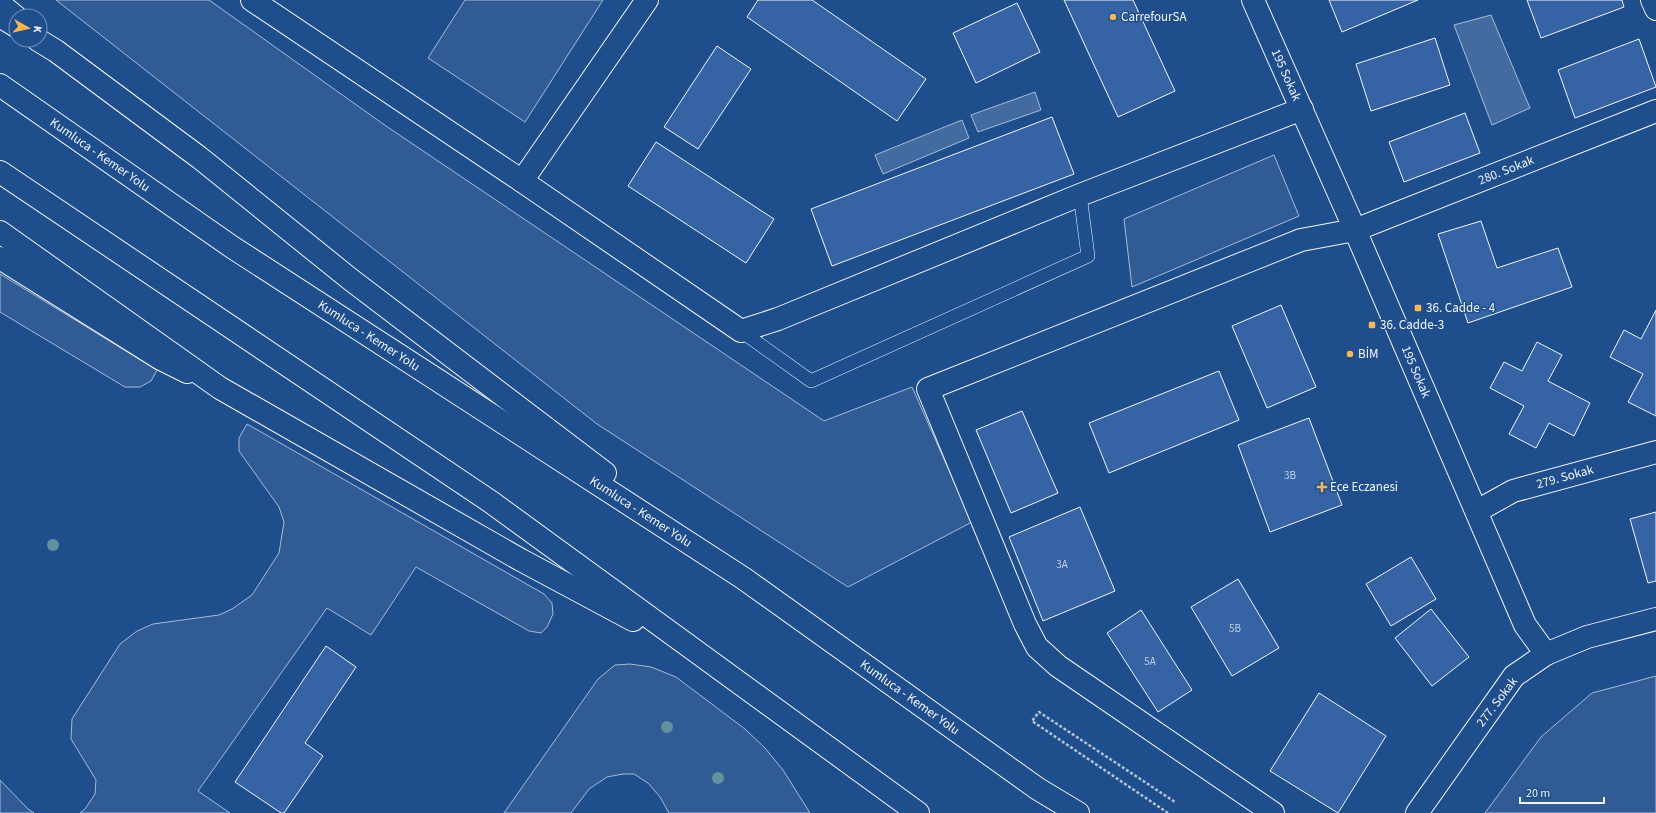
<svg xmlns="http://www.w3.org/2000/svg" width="1656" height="813" font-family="'Source Sans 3',sans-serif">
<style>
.built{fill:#305b95;stroke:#a8bbd7}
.water{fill:#446ba0;stroke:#a8bbd7}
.building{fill:#3563a3;stroke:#f2f6ff}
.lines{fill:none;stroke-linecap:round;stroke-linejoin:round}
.service-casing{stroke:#f2f6ff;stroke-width:14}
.minor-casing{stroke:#f2f6ff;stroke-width:24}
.tertiary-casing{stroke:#f2f6ff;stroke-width:24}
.primary-casing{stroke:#f2f6ff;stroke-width:24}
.trunk-casing{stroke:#f2f6ff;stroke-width:24}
.path{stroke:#b3c4dc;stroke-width:2.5;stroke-dasharray:3 2;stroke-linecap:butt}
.service{stroke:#1f4e8c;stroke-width:13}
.minor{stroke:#1f4e8c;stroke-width:22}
.tertiary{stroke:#1f4e8c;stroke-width:22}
.primary{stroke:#1f4e8c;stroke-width:22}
.trunk{stroke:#1f4e8c;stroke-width:22}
.tree{fill:#61919a}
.poi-dot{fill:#ffb74d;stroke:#1f4e8c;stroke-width:1.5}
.labels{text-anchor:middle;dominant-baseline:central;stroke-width:3;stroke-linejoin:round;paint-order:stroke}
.number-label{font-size:11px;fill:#c3d1e8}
.poi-label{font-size:13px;fill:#f2f6ff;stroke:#1f4e8c;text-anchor:start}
.street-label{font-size:13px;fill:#f2f6ff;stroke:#1f4e8c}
</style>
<rect width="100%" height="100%" fill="#1f4e8c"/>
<path class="built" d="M 56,0 L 209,0 L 386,126 L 824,421 L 912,387 L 972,522 L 848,587 L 597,424 Z
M 465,0 L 603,0 L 525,122 L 428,58 Z
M 1274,155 L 1299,216 L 1132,287 L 1124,219 Z
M 0,274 L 157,370 L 151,381 L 140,387 L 125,387 L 0,312 Z
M 247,424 L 544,594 L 552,603 L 553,614 L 547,627 L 541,633 L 529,631 L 416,567 L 371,635 L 327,608 L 198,791 L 230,813 L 80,813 L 85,809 L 95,794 L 96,780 L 71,739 L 72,719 L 120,644 L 137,631 L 153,624 L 219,615 L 232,609 L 252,595 L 279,553 L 284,522 L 279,507 L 239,451 L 239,438 Z
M 630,664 L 651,667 L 676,677 L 745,729 L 765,748 L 783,770 L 810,813 L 669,813 L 660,797 L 648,783 L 634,774 L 623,774 L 607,777 L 589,789 L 571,813 L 504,813 L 598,679 L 615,665 Z
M 1656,676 L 1656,813 L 1485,813 L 1541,737 L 1592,693 Z
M 0,780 L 28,809 L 34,813 L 0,813 Z"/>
<path class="water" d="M 1491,15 L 1530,108 L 1492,125 L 1454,25 Z
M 1035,92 L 1041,110 L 978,132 L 971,115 Z
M 962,120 L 969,138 L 883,174 L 875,155 Z"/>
<path class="building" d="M 758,0 L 812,0 L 926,79 L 897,121 L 747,17 Z
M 1064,0 L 1133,0 L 1175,91 L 1118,117 Z
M 1329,0 L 1418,0 L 1342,32 Z
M 1527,0 L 1622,0 L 1624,7 L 1541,38 Z
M 1017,3 L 1040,52 L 976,83 L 953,33 Z
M 1435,38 L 1450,85 L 1371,111 L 1356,64 Z
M 1639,39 L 1656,87 L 1575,118 L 1558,70 Z
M 717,46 L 751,69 L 698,149 L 664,127 Z
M 1465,113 L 1480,153 L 1404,182 L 1389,142 Z
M 1052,117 L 1074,174 L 832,266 L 811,209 Z
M 656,142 L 774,219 L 746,263 L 628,186 Z
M 1481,221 L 1497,268 L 1558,248 L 1572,287 L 1468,323 L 1438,234 Z
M 1281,305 L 1316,387 L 1267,408 L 1232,326 Z
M 1656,310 L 1656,416 L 1628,402 L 1643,374 L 1610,357 L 1624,330 L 1641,339 Z
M 1537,342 L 1562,355 L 1548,381 L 1590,403 L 1574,436 L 1549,423 L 1536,448 L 1509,434 L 1524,406 L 1490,388 L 1504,362 L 1522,371 Z
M 1219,371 L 1239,420 L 1109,473 L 1089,423 Z
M 1022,411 L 1058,493 L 1011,513 L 976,430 Z
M 1309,418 L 1342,505 L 1270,532 L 1238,445 Z
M 1080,507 L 1115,591 L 1043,621 L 1009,537 Z
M 1656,512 L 1656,581 L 1648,583 L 1630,519 Z
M 1411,557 L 1436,599 L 1391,626 L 1366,584 Z
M 1238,579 L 1279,648 L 1232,676 L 1191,607 Z
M 1431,609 L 1469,657 L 1432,686 L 1395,638 Z
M 1141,610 L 1192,690 L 1158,712 L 1107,633 Z
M 326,646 L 356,667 L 305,743 L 323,756 L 284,813 L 281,813 L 235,782 Z
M 1319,693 L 1386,736 L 1338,813 L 1270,771 Z"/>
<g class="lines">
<g class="service-casing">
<path id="service" d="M 741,331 L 811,381 L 1088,256 L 1080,195"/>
</g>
<g class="minor-casing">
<g id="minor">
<path d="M 252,0 L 522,181 L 741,331 L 778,319 L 1080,195 L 1302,109"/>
<path d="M 1652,0 L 1656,9"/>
<path d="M 522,181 L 647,0"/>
<path id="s1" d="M 1477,511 L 1513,491 L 1656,452"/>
<path d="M 1546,654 L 1587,637 L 1656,619"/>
<path id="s2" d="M 1273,813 L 1058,666 L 1037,647 L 1025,624 L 928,389 L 1301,240 L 1355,230 L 1656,111"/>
</g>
</g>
<g class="tertiary-casing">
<g id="tertiary">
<path id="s3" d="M 1253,0 L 1355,230 L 1525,625 L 1546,654 L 1514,676 L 1417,813"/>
<path d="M 0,4 L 16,17"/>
</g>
</g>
<g class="primary-casing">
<path id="primary" d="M 0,258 L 161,359 L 187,372"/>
</g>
<g class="trunk-casing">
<g id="trunk">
<path d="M 0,16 L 16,26"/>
<path d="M 38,40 L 56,51 L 200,158 L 350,279 L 605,473"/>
<path id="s4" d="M 0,85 L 232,247 L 743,578 L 1038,789 L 1078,813"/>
<path d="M 0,172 L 491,502 L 918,813"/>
<path d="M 0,232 L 220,388 L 521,560 L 633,620"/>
</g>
</g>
<path class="path" d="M 1168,813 L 1032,721 L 1039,712 L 1175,802"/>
<use href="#service" class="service"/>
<use href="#minor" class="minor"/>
<use href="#tertiary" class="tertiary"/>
<use href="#primary" class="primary"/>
<use href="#trunk" class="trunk"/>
</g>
<g class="tree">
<circle cx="53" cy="545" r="6"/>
<circle cx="667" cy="727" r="6"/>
<circle cx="718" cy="778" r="6"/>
</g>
<g class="poi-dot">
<circle cx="1113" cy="17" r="4"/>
<rect x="1414" y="304" width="8" height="8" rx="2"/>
<rect x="1368" y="321" width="8" height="8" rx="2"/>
<circle cx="1350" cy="354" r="4"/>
<path d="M1320 481h4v4h4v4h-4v4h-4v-4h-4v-4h4z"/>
</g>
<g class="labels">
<g class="number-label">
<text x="1290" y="475">3B</text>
<text x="1062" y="564">3A</text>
<text x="1235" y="628">5B</text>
<text x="1150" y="661">5A</text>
</g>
<g class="poi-label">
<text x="1121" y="17">CarrefourSA</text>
<text x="1426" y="308">36. Cadde - 4</text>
<text x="1380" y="325">36. Cadde-3</text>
<text x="1358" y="354">BİM</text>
<text x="1330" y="487">Ece Eczanesi</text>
</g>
<g class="street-label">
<text stroke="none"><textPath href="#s3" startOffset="82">195 Sokak</textPath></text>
<text stroke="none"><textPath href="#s4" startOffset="122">Kumluca - Kemer Yolu</textPath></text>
<text stroke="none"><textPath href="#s2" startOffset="1188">280. Sokak</textPath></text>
<text stroke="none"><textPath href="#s4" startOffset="446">Kumluca - Kemer Yolu</textPath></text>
<text stroke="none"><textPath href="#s3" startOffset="406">195 Sokak</textPath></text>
<text stroke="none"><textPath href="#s1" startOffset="95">279. Sokak</textPath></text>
<text stroke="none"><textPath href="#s4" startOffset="770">Kumluca - Kemer Yolu</textPath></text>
<text stroke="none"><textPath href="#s4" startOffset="1097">Kumluca - Kemer Yolu</textPath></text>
<text transform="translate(1497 702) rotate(-53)">277. Sokak</text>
</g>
</g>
<g transform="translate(28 28) rotate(98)"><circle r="19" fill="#1f4e8c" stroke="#7391ba"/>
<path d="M0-3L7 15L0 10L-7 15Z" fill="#ffb74d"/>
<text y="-6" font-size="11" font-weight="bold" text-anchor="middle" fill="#f2f6ff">K</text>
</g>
<path d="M1520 797v6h84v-6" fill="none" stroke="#f2f6ff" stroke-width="2"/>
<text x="1526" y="797" font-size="12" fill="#f2f6ff" stroke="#1f4e8c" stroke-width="3" paint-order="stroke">20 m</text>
</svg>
